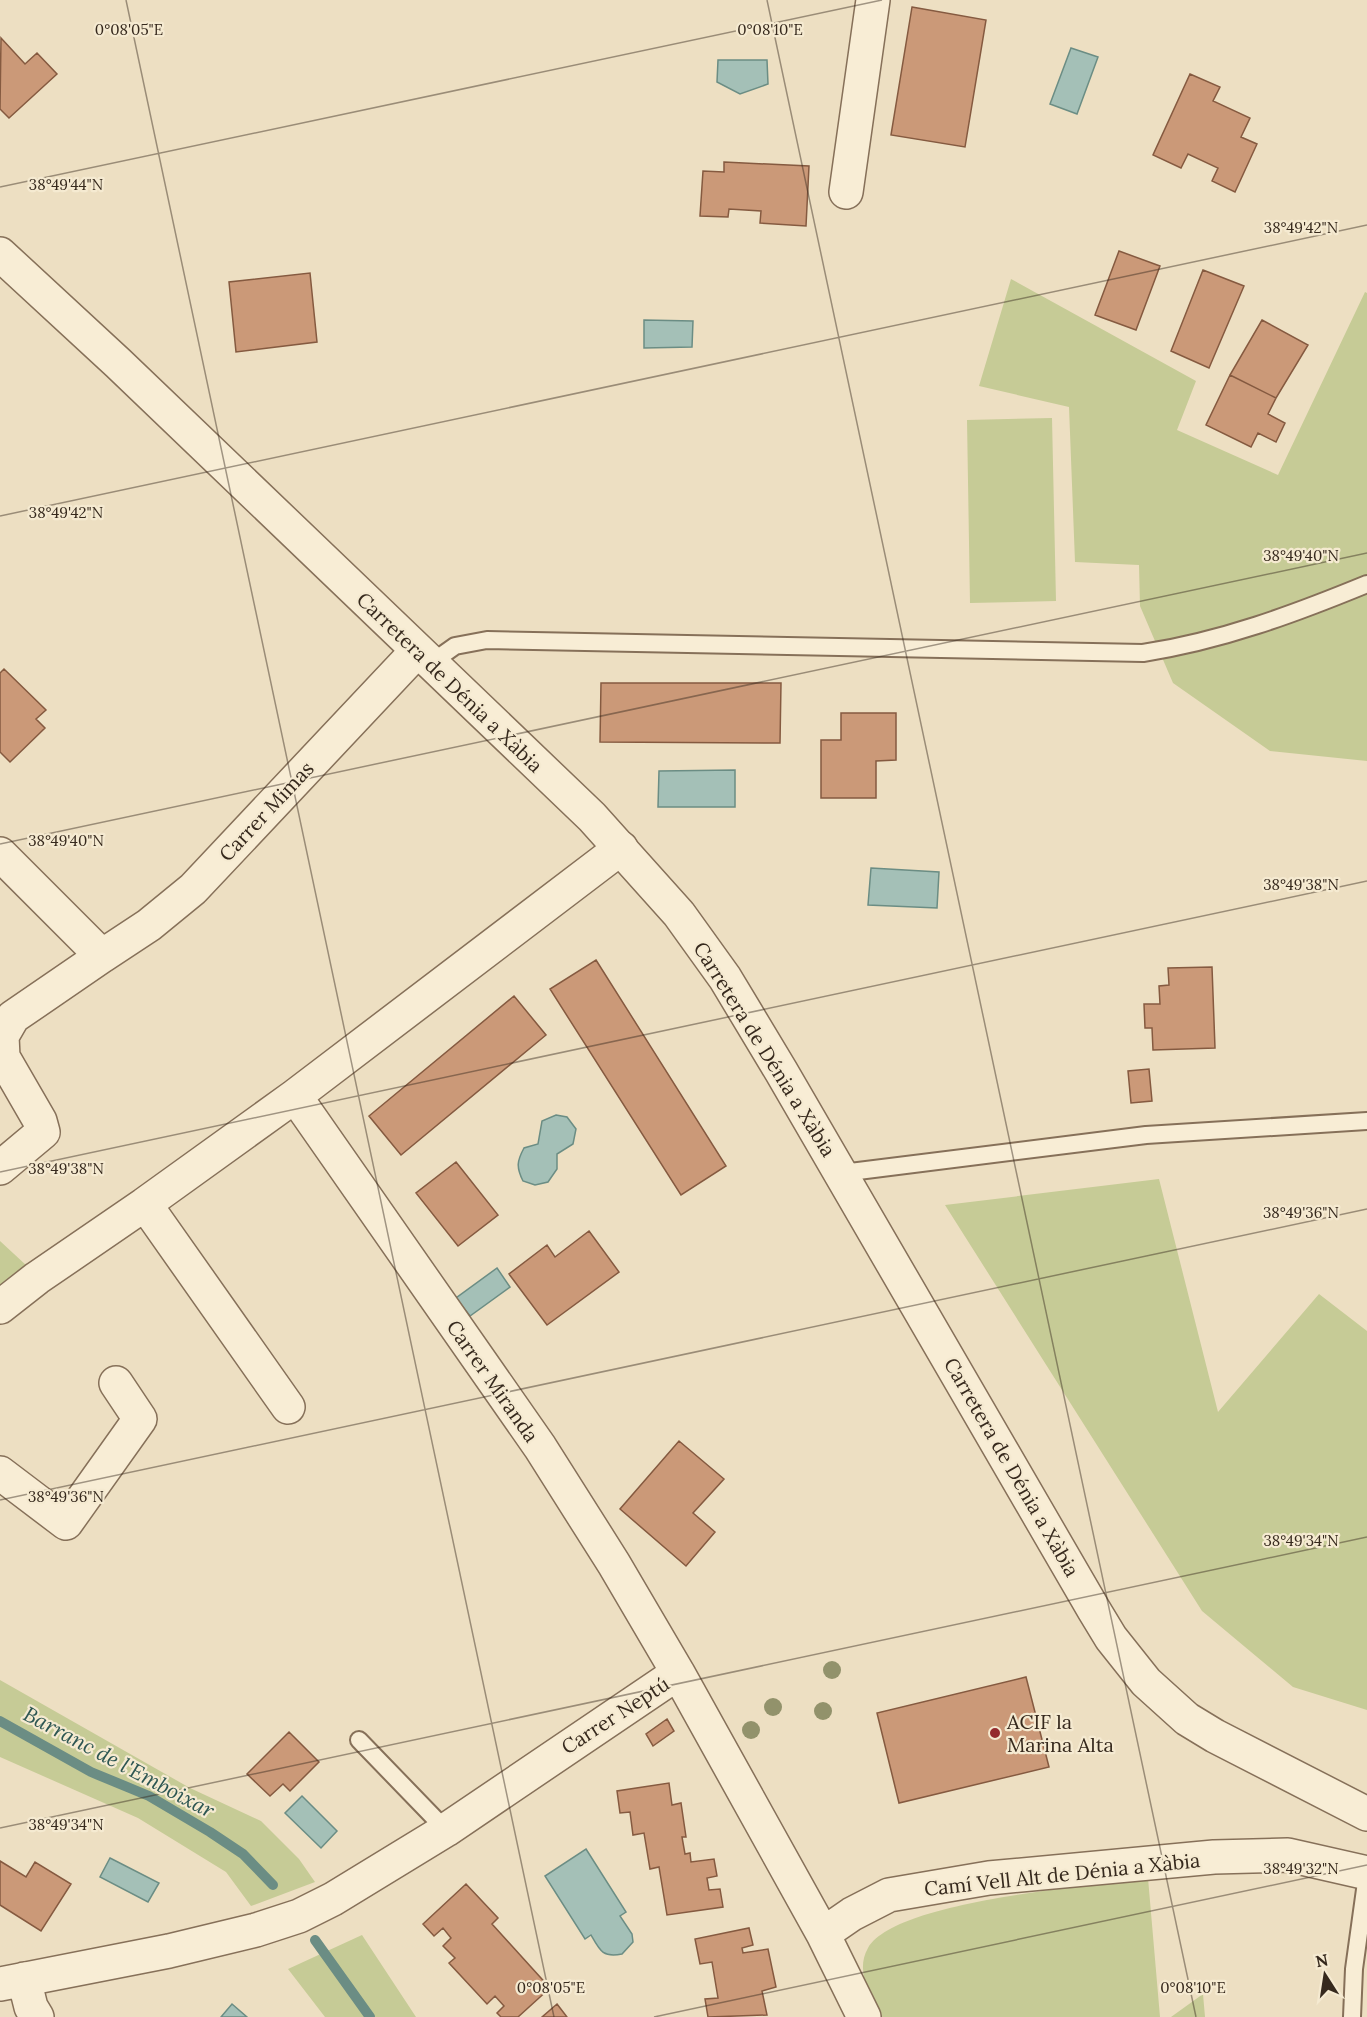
<svg xmlns="http://www.w3.org/2000/svg" width="1367" height="2017" font-family="Lora,serif">
<style>
.green{fill:#c6cb96}
.water{fill:#a4c0b7;stroke:#6b8d84;stroke-width:1.5}
.lines{fill:none;stroke-linecap:round;stroke-linejoin:round}
.stream{stroke:#6b8d84;stroke-width:10}
.building{fill:#cb9978;stroke:#855a40;stroke-width:1.5}
.service-casing{stroke:#867059;stroke-width:20}
.minor-casing{stroke:#867059;stroke-width:36}
.tertiary-casing{stroke:#867059;stroke-width:36}
.service{stroke:#f8edd5;stroke-width:16}
.minor{stroke:#f8edd5;stroke-width:33}
.tertiary{stroke:#f8edd5;stroke-width:33}
.tree{fill:#92926b}
.ticks{fill:none;stroke:#36291d;stroke-width:1.5;stroke-opacity:0.45}
.poi-dot{fill:#942a2d;stroke:#f5ead1;stroke-width:2}
.labels{text-anchor:middle;dominant-baseline:central;stroke-width:4.5;stroke-linejoin:round;paint-order:stroke}
.street-label{font-size:20px;fill:#36291d;stroke:#f5ead1}
.poi-label{font-size:20px;fill:#36291d;stroke:#f5ead1;text-anchor:start}
.water-label{font-size:21px;font-style:italic;fill:#2d5652;stroke:#f5ead1}
.ticks-label{font-size:15px;text-anchor:middle;fill:#36291d;stroke:#f5ead1;stroke-width:4.5;stroke-linejoin:round;paint-order:stroke}
</style>
<rect width="100%" height="100%" fill="#eddfc2"/>
<path class="green" d="M 1011,279 L 1196,381 L 1177,430 L 1278,475 L 1365,292 L 1367,293 L 1367,761 L 1270,751 L 1173,683 L 1140,606 L 1139,565 L 1075,562 L 1069,407 L 979,386 Z
M 1052,418 L 1056,601 L 970,603 L 967,420 Z
M 1159,1179 L 1218,1412 L 1319,1294 L 1367,1331 L 1367,1710 L 1293,1687 L 1202,1611 L 945,1205 Z
M 0,1241 L 27,1266 L 0,1290 Z
M 0,1680 L 190,1788 L 261,1821 L 299,1859 L 315,1882 L 251,1906 L 226,1872 L 138,1818 L 0,1757 Z
M 1148,1878 L 1160,2017 L 880,2017 C 870,1997 855,1970 868,1948 C 895,1900 1094,1886 1148,1878 Z
M 362,1935 L 416,2017 L 325,2017 L 288,1969 Z
M 1203,1994 L 1205,2017 L 1171,2017 Z"/>
<path class="water" d="M 1071,48 L 1098,57 L 1077,114 L 1050,104 Z
M 718,60 L 767,60 L 768,84 L 740,94 L 717,82 Z
M 644,320 L 693,321 L 692,347 L 644,348 Z
M 735,770 L 735,807 L 658,807 L 659,771 Z
M 871,868 L 939,872 L 937,908 L 868,905 Z
M 556,1115 L 567,1117 L 576,1129 L 573,1144 L 557,1154 L 557,1169 L 548,1182 L 535,1185 L 523,1181 C 516,1167 517,1161 524,1148 L 538,1144 L 542,1121 Z
M 497,1268 L 510,1287 L 470,1316 L 456,1298 Z
M 302,1796 L 337,1831 L 321,1848 L 285,1813 Z
M 586,1849 L 626,1912 L 620,1916 L 632,1934 L 633,1942 L 622,1954 C 603,1958 600,1951 591,1935 L 585,1939 L 545,1876 Z
M 110,1858 L 159,1883 L 148,1902 L 100,1877 Z
M 232,2004 L 247,2017 L 221,2017 Z"/>
<g class="lines">
<path class="stream" d="M 0,1721 L 91,1772 L 149,1796 L 210,1832 L 243,1854 L 273,1885
M 315,1940 L 370,2017"/>
</g>
<path class="building" d="M 912,7 L 986,20 L 965,147 L 891,135 Z
M 1,38 L 25,64 L 37,53 L 57,74 L 9,118 L 0,109 Z
M 1190,74 L 1220,87 L 1213,101 L 1250,118 L 1241,137 L 1257,144 L 1235,192 L 1212,181 L 1218,168 L 1188,154 L 1181,168 L 1153,155 Z
M 724,162 L 809,166 L 806,226 L 760,223 L 761,211 L 729,209 L 728,217 L 700,216 L 703,171 L 724,172 Z
M 1119,251 L 1160,266 L 1136,330 L 1095,315 Z
M 1203,270 L 1244,286 L 1209,368 L 1171,351 Z
M 310,273 L 317,342 L 236,352 L 229,282 Z
M 1262,320 L 1308,345 L 1276,398 L 1230,375 Z
M 1230,375 L 1276,398 L 1268,414 L 1285,423 L 1276,442 L 1258,433 L 1251,447 L 1206,425 Z
M 4,669 L 46,710 L 36,719 L 45,728 L 10,762 L 0,752 L 0,673 Z
M 601,683 L 781,683 L 780,743 L 600,742 Z
M 841,713 L 896,713 L 896,760 L 876,761 L 876,798 L 821,798 L 821,740 L 841,740 Z
M 596,960 L 726,1166 L 681,1195 L 550,989 Z
M 1212,967 L 1215,1048 L 1153,1050 L 1152,1028 L 1145,1028 L 1144,1004 L 1160,1004 L 1159,986 L 1169,985 L 1168,968 Z
M 514,996 L 546,1035 L 401,1155 L 369,1116 Z
M 1149,1069 L 1152,1101 L 1131,1103 L 1128,1071 Z
M 456,1162 L 498,1215 L 458,1246 L 416,1193 Z
M 589,1231 L 619,1272 L 547,1325 L 509,1274 L 547,1245 L 555,1257 Z
M 679,1441 L 724,1479 L 693,1513 L 715,1532 L 686,1566 L 620,1509 Z
M 1026,1677 L 1049,1767 L 899,1803 L 877,1713 Z
M 667,1719 L 674,1731 L 653,1746 L 646,1734 Z
M 289,1732 L 319,1762 L 290,1791 L 283,1784 L 270,1796 L 247,1774 Z
M 669,1783 L 672,1805 L 681,1803 L 686,1837 L 682,1837 L 685,1854 L 690,1853 L 691,1862 L 714,1859 L 717,1876 L 707,1878 L 709,1890 L 720,1889 L 723,1907 L 667,1915 L 659,1867 L 650,1869 L 644,1833 L 633,1835 L 630,1812 L 620,1813 L 617,1791 Z
M 0,1861 L 26,1877 L 35,1862 L 71,1884 L 41,1931 L 0,1905 Z
M 466,1884 L 498,1918 L 492,1924 L 550,1988 L 518,2017 L 501,2017 L 497,2013 L 504,2006 L 495,1996 L 487,2004 L 449,1963 L 455,1958 L 443,1946 L 451,1938 L 443,1928 L 434,1936 L 423,1924 Z
M 749,1928 L 753,1945 L 742,1948 L 743,1953 L 768,1949 L 776,1987 L 762,1991 L 767,2015 L 708,2017 L 705,1999 L 718,1998 L 712,1962 L 700,1964 L 695,1939 Z
M 557,2004 L 567,2017 L 542,2017 Z"/>
<g class="lines">
<g class="service-casing">
<path id="service" d="M 431,663 L 455,646 L 487,640 L 1143,653 C 1221,641 1294,614 1367,584
M 842,1173 L 1146,1135 L 1367,1121
M 359,1740 L 446,1830
M 1352,2017 L 1354,1969 L 1367,1875"/>
</g>
<g class="minor-casing">
<path id="minor" d="M 846,192 L 873,0
M 621,848 L 295,1096 L 540,1447 L 614,1564 L 678,1673
M 0,854 L 102,956 L 149,925 L 193,889 L 417,651
M 0,1168 L 43,1132 L 40,1121 L 3,1057 L 2,1036 L 13,1017 L 102,956
M 0,1307 L 37,1278 L 145,1204
M 288,1407 L 145,1204 L 295,1096
M 0,1473 L 66,1523 L 140,1419 L 116,1383
M 823,1934 L 852,1914 L 889,1895 L 989,1878 L 1214,1857 L 1288,1855 L 1367,1873
M 24,1979 L 31,2007 L 37,2017
M 0,1984 L 169,1951 L 256,1930 L 299,1916 L 333,1899 L 446,1830 L 678,1673 L 823,1934 L 864,2017"/>
</g>
<g class="tertiary-casing">
<path id="tertiary" d="M 0,254 L 118,363 L 592,817 L 679,914 L 725,978 L 781,1071 L 1094,1610 L 1111,1638 L 1146,1682 L 1187,1719 L 1215,1736 L 1367,1814"/>
</g>
<use href="#service" class="service"/>
<use href="#minor" class="minor"/>
<use href="#tertiary" class="tertiary"/>
</g>
<g class="tree">
<circle cx="832" cy="1670" r="9"/>
<circle cx="773" cy="1707" r="9"/>
<circle cx="823" cy="1711" r="9"/>
<circle cx="751" cy="1730" r="9"/>
</g>
<path class="ticks" d="M 126,0 L 554,2017M 767,0 L 1196,2017M 0,187 L 882,0M 0,516 L 1367,225M 0,844 L 1367,553M 0,1172 L 1367,881M 0,1500 L 1367,1209M 0,1828 L 1367,1537M 654,2017 L 1367,1865"/>
<circle class="poi-dot" cx="995" cy="1733" r="6"/>
<g class="labels">
<g class="street-label">
<text transform="translate(450 682) rotate(44)">Carretera de Dénia a Xàbia</text>
<text transform="translate(266 811) rotate(-47)">Carrer Mimas</text>
<text transform="translate(765 1049) rotate(58)">Carretera de Dénia a Xàbia</text>
<text transform="translate(493 1381) rotate(55)">Carrer Miranda</text>
<text transform="translate(1012 1467) rotate(60)">Carretera de Dénia a Xàbia</text>
<text transform="translate(615 1715) rotate(-33)">Carrer Neptú</text>
<text transform="translate(1062 1874) rotate(-6)">Camí Vell Alt de Dénia a Xàbia</text>
</g>
<g class="poi-label">
<text x="1007" y="1721">ACIF la<tspan x="1007" dy="23">Marina Alta</tspan></text>
</g>
<g class="water-label">
<text transform="translate(119 1762) rotate(28)">Barranc de l'Emboixar</text>
</g>
</g>
<g class="ticks-label">
<text x="129" y="35">0°08'05"E</text>
<text x="770" y="35">0°08'10"E</text>
<text x="66" y="190">38°49'44"N</text>
<text x="1301" y="233">38°49'42"N</text>
<text x="66" y="518">38°49'42"N</text>
<text x="1301" y="561">38°49'40"N</text>
<text x="66" y="846">38°49'40"N</text>
<text x="1301" y="890">38°49'38"N</text>
<text x="66" y="1174">38°49'38"N</text>
<text x="1301" y="1218">38°49'36"N</text>
<text x="66" y="1502">38°49'36"N</text>
<text x="1301" y="1546">38°49'34"N</text>
<text x="66" y="1830">38°49'34"N</text>
<text x="1301" y="1874">38°49'32"N</text>
<text x="551" y="1993">0°08'05"E</text>
<text x="1193" y="1993">0°08'10"E</text>
</g>
<g transform="translate(1325 1975) rotate(348)" stroke="#f5ead1" stroke-width="4.5" paint-order="stroke">
<path d="M0-4.5L10 22L0 15L-10 22Z" fill="#36291d"/>
<text y="-9" font-size="16" font-weight="bold" text-anchor="middle" fill="#36291d">N</text>
</g>
</svg>
